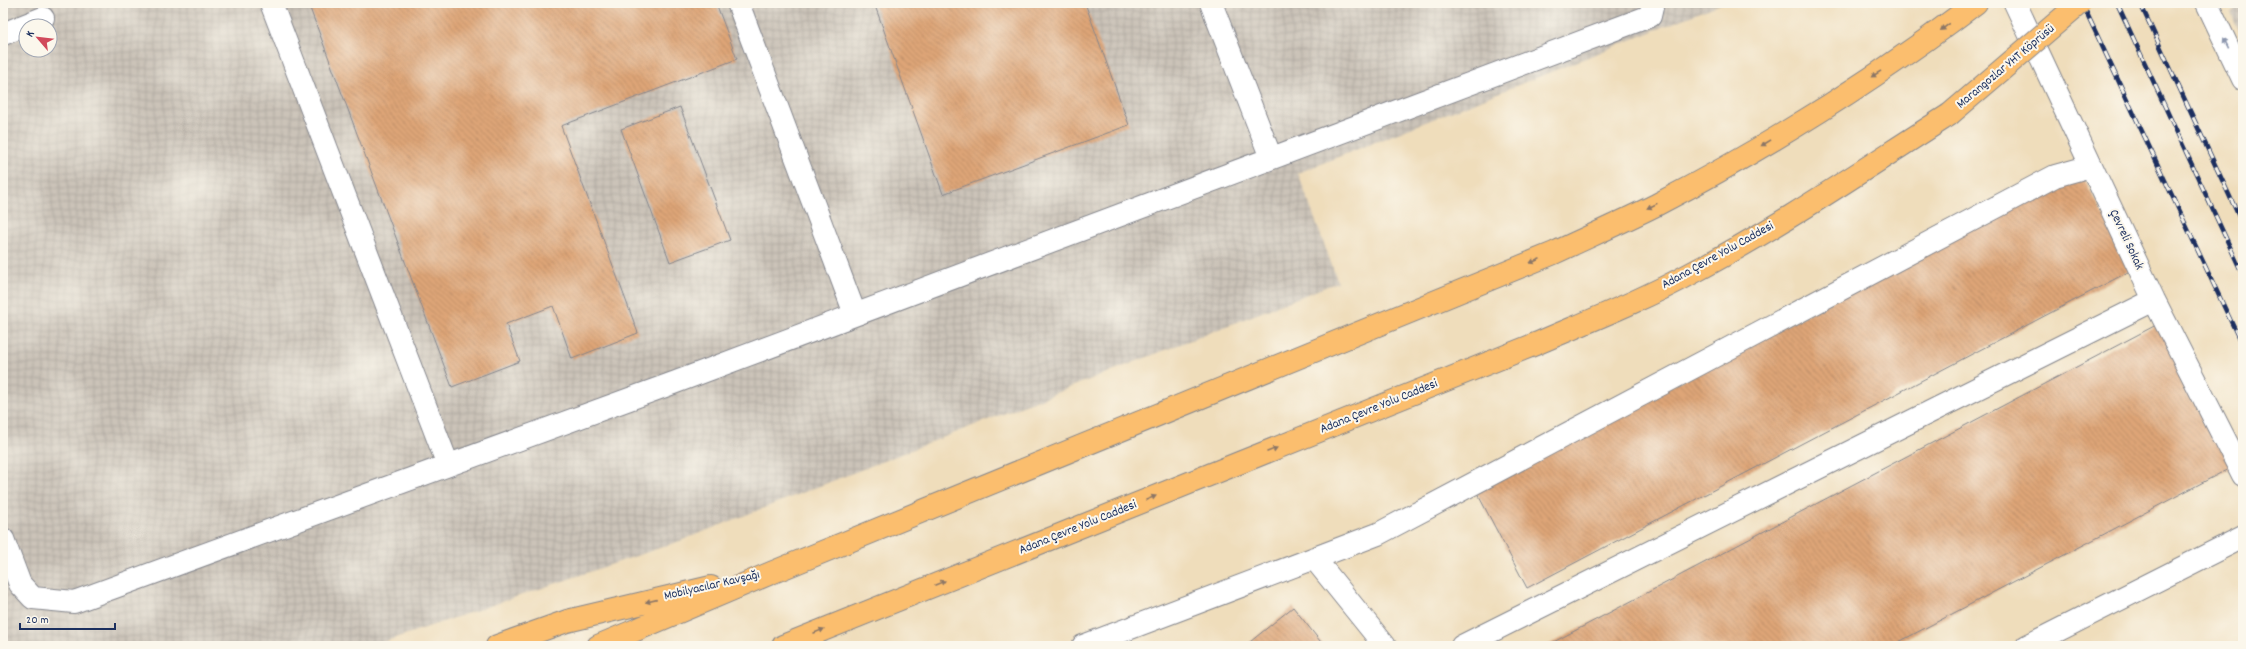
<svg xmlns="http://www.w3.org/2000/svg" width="2246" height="649" font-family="Dekko,sans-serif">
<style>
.industrial{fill:url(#industrial-grid);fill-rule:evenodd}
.building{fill:url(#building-back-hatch)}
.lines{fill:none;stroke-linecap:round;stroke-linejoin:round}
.minor-casing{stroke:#85868c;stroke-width:24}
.highway-casing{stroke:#85868c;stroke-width:24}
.minor{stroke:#fff;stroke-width:22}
.highway{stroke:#fbbe6e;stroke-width:22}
.rail-casing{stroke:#1b2f5e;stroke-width:4.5}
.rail{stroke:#fbf7ec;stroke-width:3;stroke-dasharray:9;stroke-linecap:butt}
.highway-bridge-casing{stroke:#85868c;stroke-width:24;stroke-linecap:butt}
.highway-bridge{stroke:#fbbe6e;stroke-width:22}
.oneway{fill:#8b7666}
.oneway2{fill:#8d97ae}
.labels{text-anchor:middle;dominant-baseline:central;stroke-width:4;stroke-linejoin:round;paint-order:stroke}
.street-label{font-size:13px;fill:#1b2f5e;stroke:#fbf7ec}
</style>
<defs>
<pattern id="industrial-grid" width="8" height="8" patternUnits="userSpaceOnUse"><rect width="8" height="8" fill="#cbc3b8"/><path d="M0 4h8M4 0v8" fill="none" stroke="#aea8a1"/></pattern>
<pattern id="building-back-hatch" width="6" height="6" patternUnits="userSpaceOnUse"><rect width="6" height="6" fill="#dea577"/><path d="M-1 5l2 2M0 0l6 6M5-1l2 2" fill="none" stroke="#b38765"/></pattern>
</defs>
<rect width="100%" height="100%" fill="#fbf7ec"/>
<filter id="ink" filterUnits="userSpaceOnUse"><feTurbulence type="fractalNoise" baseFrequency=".025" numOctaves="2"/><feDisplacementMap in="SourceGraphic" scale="8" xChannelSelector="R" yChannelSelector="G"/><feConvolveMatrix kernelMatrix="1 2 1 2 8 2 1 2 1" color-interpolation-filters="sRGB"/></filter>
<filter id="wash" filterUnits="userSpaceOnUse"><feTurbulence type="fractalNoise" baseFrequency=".012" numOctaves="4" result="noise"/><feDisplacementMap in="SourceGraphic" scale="16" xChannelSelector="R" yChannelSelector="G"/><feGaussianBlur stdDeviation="0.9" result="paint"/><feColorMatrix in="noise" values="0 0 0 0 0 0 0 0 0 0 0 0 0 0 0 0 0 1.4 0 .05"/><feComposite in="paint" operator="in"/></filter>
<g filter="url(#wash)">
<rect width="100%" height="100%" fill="#efddbb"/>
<path class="industrial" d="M 3,3 L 1723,3 L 1298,173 L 1338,282 L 680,541 L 375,645 L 366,646 L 3,646 ZM 26,26 L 50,26 L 50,50 L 26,50 Z
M 2240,3 L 2243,3 L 2243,39 L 2231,13 Z"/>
<g id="blocks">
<path class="building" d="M 308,3 L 716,3 L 737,59 L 561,126 L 638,333 L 572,359 L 553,306 L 506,324 L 520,361 L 452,387 Z
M 874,3 L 1085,3 L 1129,125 L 943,194 Z
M 680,107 L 730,240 L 670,262 L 621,129 Z
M 2080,170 L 2132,270 L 1527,588 L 1475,489 Z
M 2160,323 L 2234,466 L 1891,646 L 1546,646 Z
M 1293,607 L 1324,646 L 1245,646 Z"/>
</g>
</g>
<g filter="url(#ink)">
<use href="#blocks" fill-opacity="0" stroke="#85868c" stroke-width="1"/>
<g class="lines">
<g class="minor-casing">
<path id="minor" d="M 271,3 L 448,465
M 738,3 L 855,314
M 1211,3 L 1271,158
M 2015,3 L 2154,300 L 2243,475
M 2207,3 L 2243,79
M 3,34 L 43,18
M 3,539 L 20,584 L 33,598 L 74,602 L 676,382 L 1650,16 L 1653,3
M 1314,558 L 1385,646
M 1083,646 L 1378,534 L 2055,176 L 2091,166
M 1462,646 L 2154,300
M 2027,646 L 2243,537"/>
</g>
<g class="highway-casing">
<path id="highway" d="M 497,646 L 567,621 L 711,587
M 598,646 L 771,573 L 1554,253 C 1588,237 1622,222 1656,205 C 1768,147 1876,79 1976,3
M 783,646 L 1538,343 C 1589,321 1643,300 1692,273 C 1781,226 1864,169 1949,115"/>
</g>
<use href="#minor" class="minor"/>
<use href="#highway" class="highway"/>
<g class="rail-casing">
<path id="rail" d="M 2082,3 L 2243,347
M 2117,3 L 2243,275
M 2140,3 L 2243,225"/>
</g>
<use href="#rail" class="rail"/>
<g class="highway-bridge-casing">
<path id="highway-bridge" d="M 1949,115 L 2080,3"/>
</g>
<use href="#highway-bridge" class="highway-bridge"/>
</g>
<defs><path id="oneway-solid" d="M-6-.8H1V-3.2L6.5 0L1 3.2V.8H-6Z"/></defs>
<g class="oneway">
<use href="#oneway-solid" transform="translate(1945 27) rotate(143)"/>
<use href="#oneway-solid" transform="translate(1876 74) rotate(148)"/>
<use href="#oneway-solid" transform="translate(1766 143) rotate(149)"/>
<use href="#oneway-solid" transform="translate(1652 206) rotate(154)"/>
<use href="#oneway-solid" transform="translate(1535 261) rotate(157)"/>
<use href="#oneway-solid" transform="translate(1272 450) rotate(-22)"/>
<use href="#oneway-solid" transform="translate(1151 498) rotate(-22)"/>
<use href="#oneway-solid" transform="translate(940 583) rotate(-22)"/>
<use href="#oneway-solid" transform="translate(651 601) rotate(167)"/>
<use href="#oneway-solid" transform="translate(819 631) rotate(-22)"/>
</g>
<use class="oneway2" href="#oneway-solid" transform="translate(2226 43) rotate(-116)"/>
</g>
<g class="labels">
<g class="street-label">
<text transform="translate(2006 67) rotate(-40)">Marangozlar YHT Köprüsü</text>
<text transform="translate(2126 240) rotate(65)">Çevreli Sokak</text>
<text transform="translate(1718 256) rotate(-29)">Adana Çevre Yolu Caddesi</text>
<text transform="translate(1379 407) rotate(-22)">Adana Çevre Yolu Caddesi</text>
<text transform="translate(1078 528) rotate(-22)">Adana Çevre Yolu Caddesi</text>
<text transform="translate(712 586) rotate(-13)">Mobilyacılar Kavşağı</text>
</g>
</g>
<rect width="2246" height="649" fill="none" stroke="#fbf7ec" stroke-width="16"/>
<g transform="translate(38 38) rotate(298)"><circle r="19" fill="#fbf7ec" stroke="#a1a7b3"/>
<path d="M0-3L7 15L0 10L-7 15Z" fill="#d1495b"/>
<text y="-6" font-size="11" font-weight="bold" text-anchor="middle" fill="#1b2f5e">K</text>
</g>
<path d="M20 623v6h95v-6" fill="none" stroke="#1b2f5e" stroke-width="2"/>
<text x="26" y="623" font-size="12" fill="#1b2f5e" stroke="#fbf7ec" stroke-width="3" paint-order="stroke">20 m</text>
</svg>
